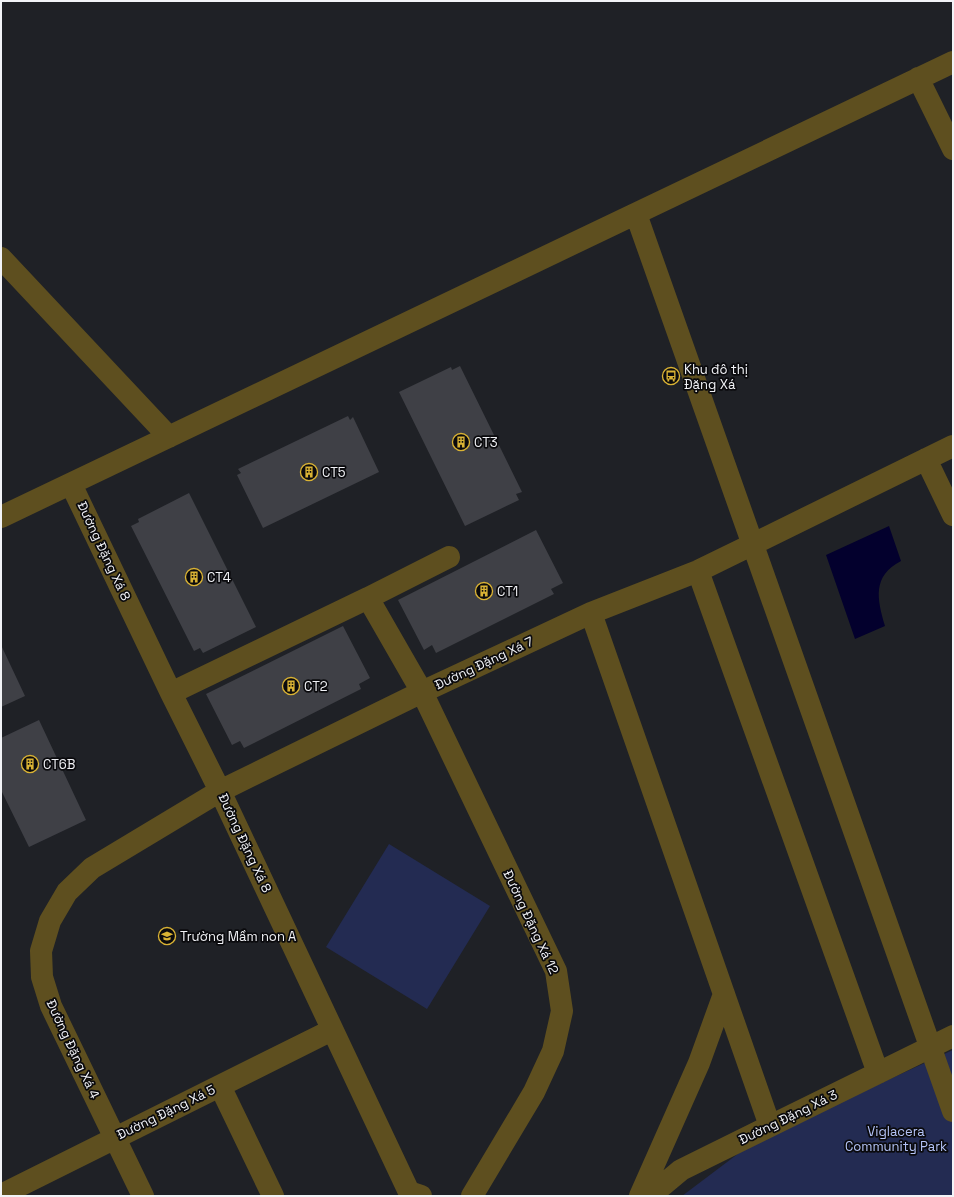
<svg xmlns="http://www.w3.org/2000/svg" width="954" height="1197" font-family="'Space Grotesk',sans-serif">
<style>
.green{fill:#232b52}
.water{fill:#03002d}
.building{fill:#3f4046}
.lines{fill:none;stroke-linecap:round;stroke-linejoin:round}
.minor{stroke:#5e4f1f;stroke-width:22}
.labels{text-anchor:middle;dominant-baseline:central;stroke-width:3.5;stroke-linejoin:round;paint-order:stroke}
.poi-label{font-size:13px;fill:#f2f3f7;stroke:#0a0a0d;text-anchor:start}
.street-label{font-size:13px;fill:#f2f3f7;stroke:#0a0a0d}
.park-label{font-size:13px;fill:#b5c4f8;stroke:#0a0a0d}
</style>
<rect width="100%" height="100%" fill="#1f2126"/>
<path class="green" d="M 389,844 L 490,906 L 427,1009 L 326,947 Z
M 953,1050 L 953,1196 L 682,1196 L 755,1141 Z"/>
<path class="water" d="M 889,526 L 901,561 C 872,576 877,599 885,626 L 855,639 L 826,555 Z"/>
<path class="building" d="M 460,366 L 522,492 L 516,494 L 519,500 L 465,526 L 399,392 L 451,367 L 452,370 Z
M 348,416 L 350,420 L 353,417 L 379,472 L 263,528 L 237,475 L 241,473 L 238,469 Z
M 189,493 L 256,627 L 203,653 L 200,648 L 194,651 L 131,526 L 139,522 L 138,519 Z
M 536,530 L 563,583 L 551,589 L 554,594 L 436,653 L 432,645 L 424,650 L 398,600 Z
M 343,626 L 370,678 L 359,684 L 361,689 L 244,748 L 240,741 L 232,745 L 206,694 Z
M 1,645 L 25,696 L 1,707 Z
M 39,720 L 86,820 L 29,847 L 1,790 L 1,738 Z"/>
<g class="lines">
<path class="minor" d="M 918,78 L 953,149
M 636,214 L 953,1111
M 1,258 L 169,437
M 926,459 L 953,515
M 71,484 L 171,693 L 220,791 L 409,1192 L 421,1196
M 1,517 L 953,62
M 449,557 L 368,598 L 422,692 L 556,971 L 562,1011 L 553,1051 L 534,1092 L 472,1196
M 698,571 L 878,1073
M 591,613 L 770,1126
M 171,693 L 368,598
M 220,1086 L 273,1196
M 1,1195 L 332,1030
M 143,1196 L 51,1006 L 42,977 L 41,951 L 50,921 L 67,892 L 92,868 L 220,791 L 422,692 L 591,613 L 698,571 L 953,446
M 640,1196 L 699,1063 L 724,994
M 650,1196 L 681,1170 L 953,1036"/>
</g>
<defs>
<g id="bus-ring" transform="scale(0.9)"><circle r="9.5" fill="#0a0a0d" stroke="#dab334" stroke-width="1.5"/><path d="M-5-6H5V4H4V6H2V4H-2V6H-4V4H-5ZM-3.5-4V0h7V-4ZM-3.5 1.2v1.5H-2V1.2ZM2 1.2v1.5H3.5V1.2Z" fill="#dab334"/></g>
<g id="building-ring" transform="scale(0.9)"><circle r="9.5" fill="#0a0a0d" stroke="#dab334" stroke-width="1.5"/><path d="M-4-6H4V6H1V3H-1V6H-4ZM-2.5-4.3h1.7v1.8h-1.7ZM.8-4.3h1.7v1.8H.8ZM-2.5-1h1.7V.8h-1.7ZM.8-1h1.7V.8H.8Z" fill="#dab334"/></g>
<g id="school-ring" transform="scale(0.9)"><circle r="9.5" fill="#0a0a0d" stroke="#dab334" stroke-width="1.5"/><path d="M0-5L7-2L0 1L-7-2ZM-4 1L0 2.5L4 1V4Q0 6-4 4Z" fill="#dab334"/></g>
</defs>
<g fill-rule="evenodd">
<use href="#bus-ring" x="671" y="376"/>
<use href="#building-ring" x="461" y="442"/>
<use href="#building-ring" x="309" y="472"/>
<use href="#building-ring" x="194" y="577"/>
<use href="#building-ring" x="484" y="591"/>
<use href="#building-ring" x="291" y="686"/>
<use href="#building-ring" x="30" y="764"/>
<use href="#school-ring" x="167" y="936"/>
</g>
<g class="labels">
<g class="poi-label">
<text x="684" y="369">Khu đô thị<tspan x="684" dy="15">Đặng Xá</tspan></text>
<text x="474" y="442">CT3</text>
<text x="322" y="472">CT5</text>
<text x="207" y="577">CT4</text>
<text x="497" y="591">CT1</text>
<text x="304" y="686">CT2</text>
<text x="43" y="764">CT6B</text>
<text x="180" y="936">Trường Mầm non A</text>
</g>
<g class="street-label">
<text transform="translate(104 551) rotate(65)">Đường Đặng Xá 8</text>
<text transform="translate(484 663) rotate(-25)">Đường Đặng Xá 7</text>
<text transform="translate(245 843) rotate(65)">Đường Đặng Xá 8</text>
<text transform="translate(531 922) rotate(65)">Đường Đặng Xá 12</text>
<text transform="translate(73 1049) rotate(65)">Đường Đặng Xá 4</text>
<text transform="translate(166 1112) rotate(-26)">Đường Đặng Xá 5</text>
<text transform="translate(788 1117) rotate(-26)">Đường Đặng Xá 3</text>
</g>
<g class="park-label">
<text x="896" y="1131">Viglacera<tspan x="896" dy="15">Community Park</tspan></text>
</g>
</g>
<rect width="954" height="1197" fill="none" stroke="#f2f3f7" stroke-width="4"/>
</svg>
